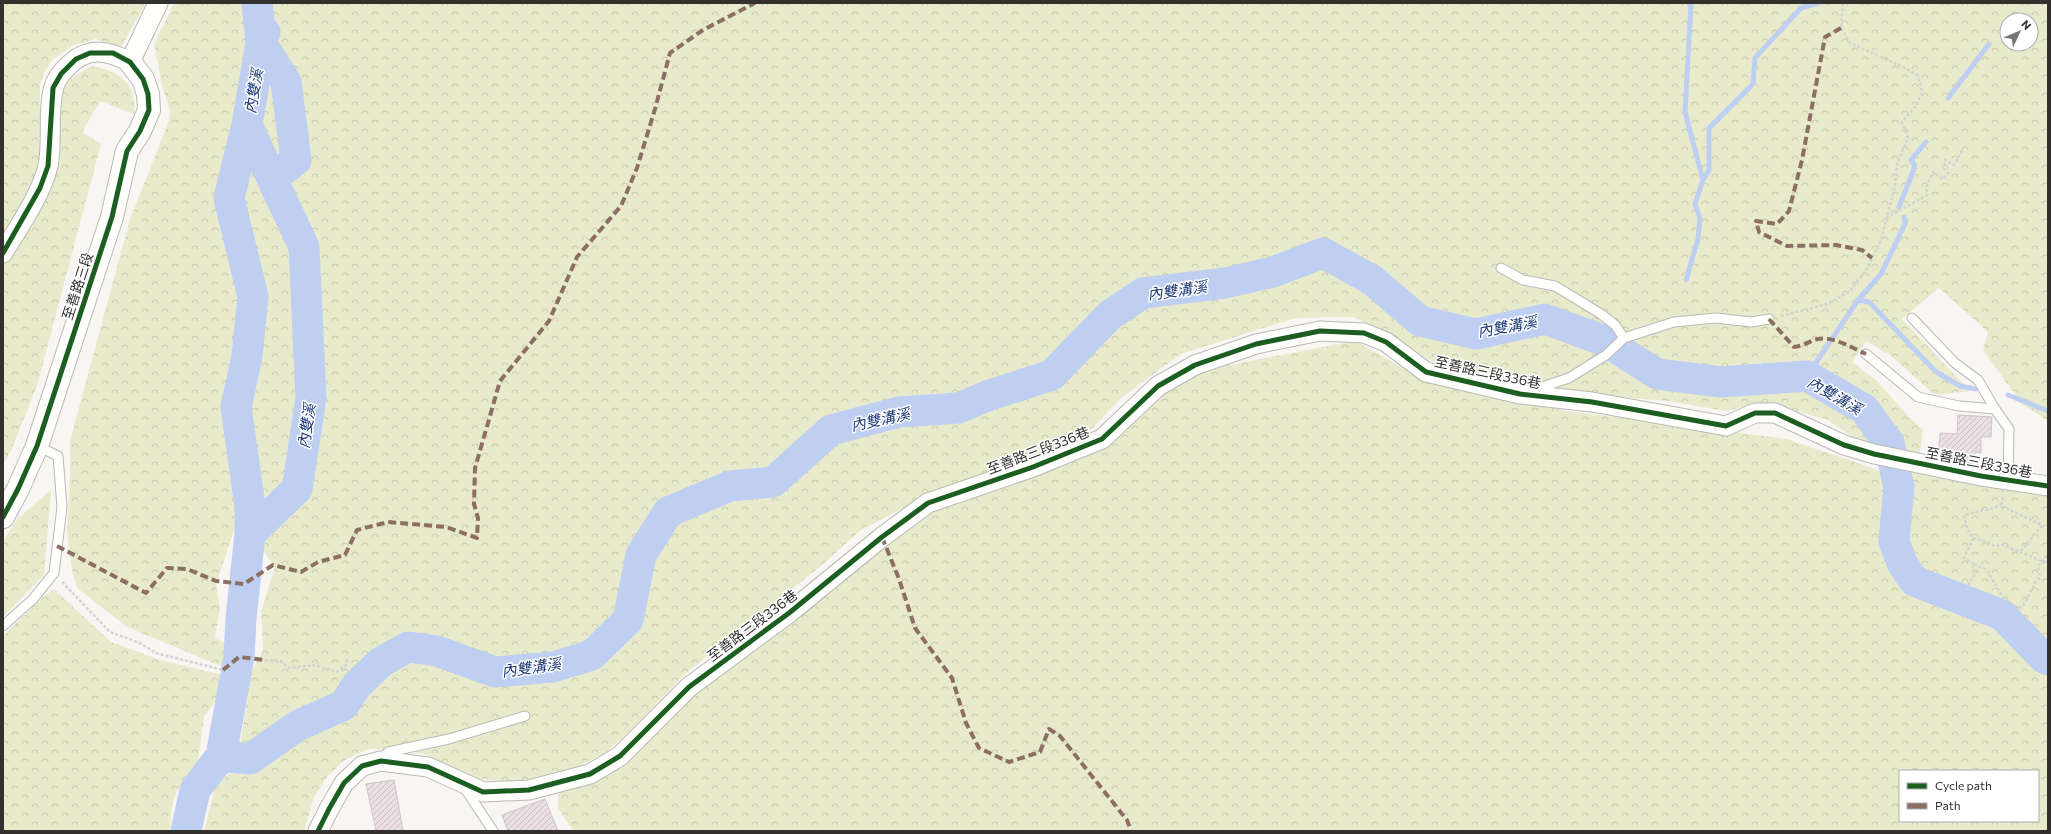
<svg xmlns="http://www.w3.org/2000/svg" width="2051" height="834" font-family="Commissioner,'Noto Sans TC',sans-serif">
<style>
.forest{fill:url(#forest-crowns);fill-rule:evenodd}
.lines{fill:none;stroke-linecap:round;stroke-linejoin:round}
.stream{stroke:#becff2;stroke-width:5}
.river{stroke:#becff2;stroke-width:31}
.building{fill:url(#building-hatch);stroke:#c9c6c6}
.lane-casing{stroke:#bbb8b6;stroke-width:11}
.street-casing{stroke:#bbb8b6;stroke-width:21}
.secondary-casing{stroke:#bbb8b6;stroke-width:24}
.path{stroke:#d4d3d3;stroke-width:2.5;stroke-dasharray:3 2;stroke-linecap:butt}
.lane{stroke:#fefefd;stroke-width:9}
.street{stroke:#fefefd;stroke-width:19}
.secondary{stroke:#fefefd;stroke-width:22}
.quiet{stroke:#8d6e63;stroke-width:4;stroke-dasharray:8 4;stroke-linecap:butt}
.cycleway-casing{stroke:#fff;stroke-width:8}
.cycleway{stroke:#1b5e20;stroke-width:5}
.labels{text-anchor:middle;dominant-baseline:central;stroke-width:3;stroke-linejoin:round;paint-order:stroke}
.street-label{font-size:14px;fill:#33312f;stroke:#fff}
.water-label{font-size:15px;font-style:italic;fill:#213d78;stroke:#fff}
</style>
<defs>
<pattern id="forest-crowns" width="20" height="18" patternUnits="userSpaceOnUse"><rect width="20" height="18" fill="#e8ebcb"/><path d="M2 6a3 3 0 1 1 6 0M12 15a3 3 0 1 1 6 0" fill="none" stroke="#c7caaf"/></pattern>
<pattern id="building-hatch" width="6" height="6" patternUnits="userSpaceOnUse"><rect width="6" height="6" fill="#ecdfe4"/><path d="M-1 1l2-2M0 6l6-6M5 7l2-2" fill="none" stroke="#cbc0c4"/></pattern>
</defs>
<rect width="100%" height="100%" fill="#f8f5f3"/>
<path class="forest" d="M 3,3 L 146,3 L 121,47 L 95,39 L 74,45 L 53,59 L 44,73 L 40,86 L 40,163 L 35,185 L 3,238 Z
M 174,3 L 2048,3 L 2048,421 L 2022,404 L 1983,350 L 1988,332 L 1939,288 L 1902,319 L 1970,391 L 1935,395 L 1891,356 L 1866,341 L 1852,362 L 1876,380 L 1911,419 L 1923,430 L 1920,453 L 1907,455 L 1866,446 L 1828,420 L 1792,410 L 1754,404 L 1726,411 L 1668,401 L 1573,393 L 1431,361 L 1401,341 L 1354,317 L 1295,318 L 1181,354 L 1121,398 L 1091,430 L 1026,459 L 929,495 L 861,530 L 821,566 L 686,673 L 629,732 L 605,753 L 579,766 L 531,781 L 499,781 L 468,777 L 425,754 L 396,749 L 368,749 L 343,761 L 327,777 L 314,797 L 304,831 L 204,831 L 216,784 L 236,769 L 248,696 L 247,680 L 263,651 L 261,612 L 275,567 L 261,548 L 281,520 L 288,520 L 304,500 L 304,495 L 295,489 L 285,495 L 258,504 L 242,517 L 233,533 L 216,585 L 220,608 L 215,638 L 234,648 L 229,665 L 225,668 L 127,627 L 77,588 L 72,570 L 67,533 L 70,476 L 70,441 L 130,219 L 169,121 L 170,111 L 162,85 L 154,44 ZM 2007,20 L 2031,20 L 2031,44 L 2007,44 Z
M 91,66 C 119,71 137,82 134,114 L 100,101 L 82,132 L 101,144 L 37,386 L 12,448 L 3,465 L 3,267 L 52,182 L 58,161 L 56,130 L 63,84 Z
M 1355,341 L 1422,378 L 1567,411 L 1787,439 L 1902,478 L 1898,467 L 2048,491 L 2048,831 L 573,831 L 558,808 L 558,795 L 564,789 L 933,510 L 1028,477 L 1196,371 ZM 1900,771 L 2038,771 L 2038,821 L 1900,821 Z
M 51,490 L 44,575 L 3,617 L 3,542 L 16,520 Z
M 54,589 L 111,642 L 161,660 L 219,674 L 228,678 L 226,688 L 204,716 L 197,769 C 172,790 172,799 170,831 L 3,831 L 3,636 L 43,597 Z"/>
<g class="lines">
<path class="stream" d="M 1948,98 L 1989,44
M 1703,180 L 1709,170 L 1709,128 L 1753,84 L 1755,58 L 1801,8 L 1818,3
M 1899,207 L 1915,166 L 1911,160 L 1926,142
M 1686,280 L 1698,239 L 1700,218 L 1695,204 L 1703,180 L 1685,112 L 1691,3
M 1858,300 L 1881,274 L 1905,224 L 1904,217
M 1605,341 L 1611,335
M 1807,376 L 1858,300 L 1869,302 L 1936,372 L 1960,386 L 1976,389
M 2008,395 L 2048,411"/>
<path class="river" d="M 265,32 L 261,43 L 286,82 L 296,160 L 273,178
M 247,125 L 229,198 L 253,297 L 247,356 L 236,407 L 250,506 L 250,534
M 221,756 L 250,759 L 297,726 L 344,705 L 357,685 L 381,662 L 408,647 L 437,651 L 495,672 L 553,667 L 592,655 L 628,620 L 641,555 L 668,512 L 730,486 L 773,482 L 831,430 L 899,412 L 959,408 L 987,396 L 1052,375 L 1110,315 L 1143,293 L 1225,283 L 1273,272 L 1323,253 L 1372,280 L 1420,321 L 1476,334 L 1545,319 L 1605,341 L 1657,374 L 1721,382 L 1807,376 L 1864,409 L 1889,443 L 1899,487 L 1894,541 L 1902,563 L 1914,581 L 2002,615 L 2044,658 L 2048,660
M 186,831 L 195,790 L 221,756 L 239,657 L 241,618 L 250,534 L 297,489 L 311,398 L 304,247 L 247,125 L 261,43 L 257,3"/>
</g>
<path class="building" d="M 1958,415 L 1992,417 L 1991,437 L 1981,437 L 1981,453 L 1975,452 L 1974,460 L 1938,456 L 1940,433 L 1957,434 Z
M 394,780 L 403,831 L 376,831 L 366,784 Z
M 545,799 L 558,831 L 508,831 L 502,815 Z"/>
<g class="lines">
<g class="lane-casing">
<path id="lane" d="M 1501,268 L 1523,280 L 1555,286 L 1601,314 L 1615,325 L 1624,338
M 1912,318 L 1955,363 L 1978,380 L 1995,409
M 1866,354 L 1918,397 L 1959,406 L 1995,409 L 2009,429 L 2008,480
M 1530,391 L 1569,378 L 1606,355 L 1624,338 L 1674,322 L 1716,318 L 1751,322 L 1769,319
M 3,626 L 33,599 L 54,573 L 62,507 L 58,456 L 37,446
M 381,761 L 388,752 L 449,739 L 525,716
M 464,787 L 493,831"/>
</g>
<g class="street-casing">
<path id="street" d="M 3,253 C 18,228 41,195 48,166 C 53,143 47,111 54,87 C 56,79 61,73 67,67 C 87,46 107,50 130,62 L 158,3
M 318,831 L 329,809 L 344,783 L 362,766 L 381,761 L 428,767 L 483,792 L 529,790 L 590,774 L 620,756 L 689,687 L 789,613 L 882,537 L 928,503 L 1033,467 L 1102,439 L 1158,386 L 1195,365 L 1256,344 L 1320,331 L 1364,333 L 1386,342 L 1426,372 L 1520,394 L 1592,402 L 1726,426 L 1755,413 L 1775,413 L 1844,445 L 1874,454 L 1981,476 L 2048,486"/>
</g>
<g class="secondary-casing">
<path id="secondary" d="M 3,517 L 18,489 L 37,446 L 112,217 L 127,151 L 140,131 L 149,110 L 148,94 L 143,79 L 130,62"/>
</g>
<path class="path" d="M 1886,218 L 1927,195 L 1927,185 L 1933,172 L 1943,179 L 1948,173 L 1944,169 L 1945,160 L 1954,165 L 1963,149
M 1781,316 L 1827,304 L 1850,291 L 1867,269 L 1881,240 L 1895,186 L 1897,164 L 1908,138 L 1902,122 L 1916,106 L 1922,92 L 1918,76 L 1905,68 L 1850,43 L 1841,28 L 1843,3
M 2003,497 L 2001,506 L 2042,525 L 2020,552
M 1973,538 L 1985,541 L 1995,546 L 2002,545 L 2020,552 L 2048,564
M 1974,564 L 1987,570 L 2002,596 L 2018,608 L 2023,606 L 2035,583 L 2040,577 L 2038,566 L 2048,554
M 62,582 L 110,632 L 140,643 L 156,653 L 223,670
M 1966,590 L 1976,572 L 1973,567 L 1974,564 L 1964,558 L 1973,538 L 1967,529 L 1964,515 L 2001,506
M 265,660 L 280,661 L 289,668 L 315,665 L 337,672 L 346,665 L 348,657"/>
<use href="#lane" class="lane"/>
<use href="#street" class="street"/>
<use href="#secondary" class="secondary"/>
<path class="quiet" d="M 1841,28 L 1825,37 L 1802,160 L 1789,211 L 1777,224 L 1756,221 L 1759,232 L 1787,246 L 1836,245 L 1862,250 L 1872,258
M 1769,319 L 1794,347 C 1804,346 1811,340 1818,339 C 1834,336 1852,348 1866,354
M 882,537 L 899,579 L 915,628 L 952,678 L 966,723 L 979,748 L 1009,762 L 1040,752 L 1049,729 L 1060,736 L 1127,820 L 1131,831
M 57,546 L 146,593 L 167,568 L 187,569 L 216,581 L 244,584 L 273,565 L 301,572 L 318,562 L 345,555 L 357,530 L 388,522 L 446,527 L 477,538 L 478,518 L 474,504 L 475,468 L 500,381 L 549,321 L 577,257 L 621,206 L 637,168 L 655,109 L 670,53 L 703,30 L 755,3
M 223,670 L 239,657 L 265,660"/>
<g class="cycleway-casing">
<path id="cycleway" d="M 3,253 L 40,188 L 48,166 L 53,88 L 61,74 L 76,59 L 90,53 L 113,53 L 130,62 L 143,79 L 148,94 L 149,110 L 140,131 L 127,151 L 112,217 L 37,446 L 18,489 L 3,517
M 318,831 L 329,809 L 344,783 L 362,766 L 381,761 L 428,767 L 483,792 L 529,790 L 590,774 L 620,756 L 689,687 L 789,613 L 882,537 L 928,503 L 1033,467 L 1102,439 L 1158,386 L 1195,365 L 1256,344 L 1320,331 L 1364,333 L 1386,342 L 1426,372 L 1520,394 L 1592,402 L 1726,426 L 1755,413 L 1775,413 L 1844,445 L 1874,454 L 1981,476 L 2048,486"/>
</g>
<use href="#cycleway" class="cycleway"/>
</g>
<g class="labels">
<g class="street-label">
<text transform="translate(77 286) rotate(-72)">至善路三段</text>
<text transform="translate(1488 372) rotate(12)">至善路三段336巷</text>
<text transform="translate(1038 450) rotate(-21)">至善路三段336巷</text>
<text transform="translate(1979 462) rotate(11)">至善路三段336巷</text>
<text transform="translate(752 625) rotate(-37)">至善路三段336巷</text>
</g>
<g class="water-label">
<text transform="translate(253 91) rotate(-80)">內雙溪</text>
<text transform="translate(1177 290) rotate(-8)">內雙溝溪</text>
<text transform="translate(1507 326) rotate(-10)">內雙溝溪</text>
<text transform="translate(1835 395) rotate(30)">內雙溝溪</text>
<text transform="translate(880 419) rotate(-12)">內雙溝溪</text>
<text transform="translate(306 426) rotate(-81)">內雙溪</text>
<text transform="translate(531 667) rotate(-8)">內雙溝溪</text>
</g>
</g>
<rect width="2051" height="834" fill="none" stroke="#33312f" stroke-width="8"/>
<rect x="1899" y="770" width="140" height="52" fill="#ffffff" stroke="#adadac"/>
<rect x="1907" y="783" width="20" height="6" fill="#1b5e20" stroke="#adadac"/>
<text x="1935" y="790" font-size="12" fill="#33312f">Cycle path</text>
<rect x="1907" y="803" width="20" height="6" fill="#8d6e63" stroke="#adadac"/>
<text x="1935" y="810" font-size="12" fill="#33312f">Path</text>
<g transform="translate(2019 32) rotate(46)"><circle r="19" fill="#ffffff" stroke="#adadac"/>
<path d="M0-3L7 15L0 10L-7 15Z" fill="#787674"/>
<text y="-6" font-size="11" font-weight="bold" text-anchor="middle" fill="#33312f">N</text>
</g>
</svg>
